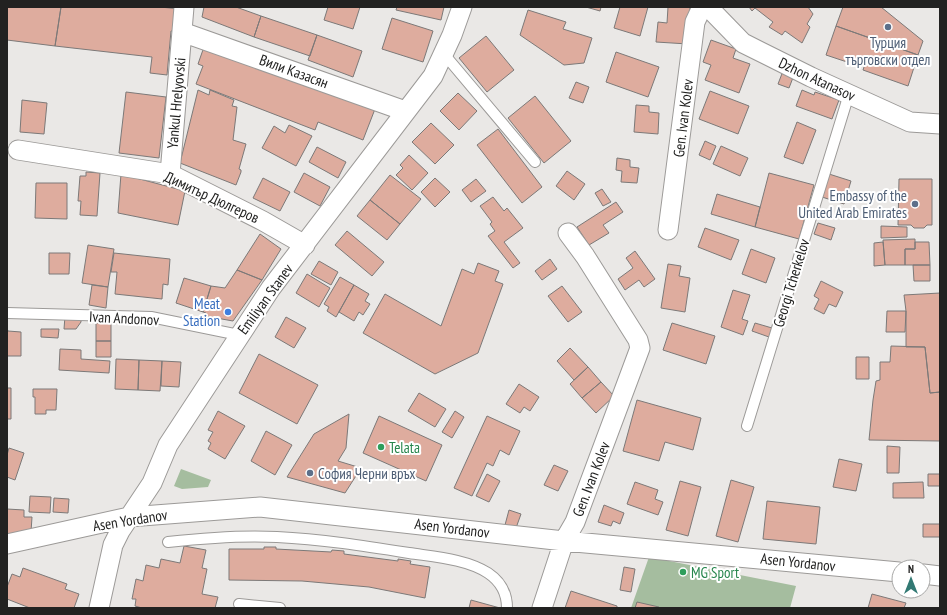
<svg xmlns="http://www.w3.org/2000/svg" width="947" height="615" font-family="'PT Sans Narrow',sans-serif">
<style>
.green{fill:#a5bd9f}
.building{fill:#deac9e;stroke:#7c7978}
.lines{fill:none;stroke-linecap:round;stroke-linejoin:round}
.lane-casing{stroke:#9c9a98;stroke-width:12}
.street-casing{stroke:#9c9a98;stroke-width:21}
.lane{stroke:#fff;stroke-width:10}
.street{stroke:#fff;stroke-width:19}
.service-dot{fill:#5c6f8a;stroke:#fff;stroke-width:1.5}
.shop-dot{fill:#3f7fe0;stroke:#fff;stroke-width:1.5}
.leisure-dot{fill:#2e9e5b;stroke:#fff;stroke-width:1.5}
.labels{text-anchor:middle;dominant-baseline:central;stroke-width:4;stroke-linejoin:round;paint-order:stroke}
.service-label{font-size:15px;fill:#4e5e75;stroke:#fff}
.street-label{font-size:15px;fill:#222221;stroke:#fff}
.shop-label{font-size:15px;fill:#366cbe;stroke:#fff;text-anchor:end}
.leisure-label{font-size:15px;fill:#27864d;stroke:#fff;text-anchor:start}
</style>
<rect width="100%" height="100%" fill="#eae8e6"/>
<path class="green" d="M 181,469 L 211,480 L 208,487 L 182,489 L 174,486 Z
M 649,557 L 796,586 L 790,608 L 631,608 Z"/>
<path class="building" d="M 7,7 L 61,7 L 55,46 L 7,40 Z
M 61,7 L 160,7 L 180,9 L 178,31 L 171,31 L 167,75 L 150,73 L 152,57 L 55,46 Z
M 204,7 L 236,7 L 261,16 L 254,37 L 202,17 Z
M 328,7 L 360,7 L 353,29 L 324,20 Z
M 397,7 L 444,7 L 441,20 L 396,10 Z
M 586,7 L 601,7 L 600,11 Z
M 620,7 L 648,7 L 640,36 L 614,28 Z
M 668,7 L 690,7 L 688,44 L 656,42 L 658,22 L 667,23 Z
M 749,7 L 808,7 L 813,14 L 807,24 L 810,27 L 802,43 L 785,31 L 782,35 L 769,27 L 773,22 L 755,8 L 752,11 Z
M 843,7 L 881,7 L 923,41 L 918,55 L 836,26 Z
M 528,10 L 566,22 L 563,29 L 592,38 L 584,63 L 564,65 L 520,35 Z
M 261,16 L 317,35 L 310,56 L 254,37 Z
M 392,18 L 433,31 L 423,62 L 382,49 Z
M 836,26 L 918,55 L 908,86 L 863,70 L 865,64 L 851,59 L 850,63 L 826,55 Z
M 317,35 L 362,51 L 353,77 L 308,60 Z
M 486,36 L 514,70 L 487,92 L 459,58 Z
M 711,40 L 736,49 L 733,58 L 750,64 L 739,93 L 705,80 L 711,65 L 703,62 Z
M 205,44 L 375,109 L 363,140 L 318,122 L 315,130 L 196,84 L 203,66 L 198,64 Z
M 616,52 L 659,67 L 648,97 L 606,82 Z
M 783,71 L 794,75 L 789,88 L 778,84 Z
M 576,82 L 589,87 L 583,103 L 569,98 Z
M 198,90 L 209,95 L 210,90 L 234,100 L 232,106 L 237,107 L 233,140 L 246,144 L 239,169 L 241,170 L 241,172 L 236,185 L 180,163 Z
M 802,90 L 814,95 L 815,92 L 839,100 L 832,119 L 796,106 Z
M 710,91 L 749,106 L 738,134 L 699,119 Z
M 126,92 L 166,97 L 159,158 L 119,153 Z
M 458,93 L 477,111 L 459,130 L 440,111 Z
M 535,96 L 571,141 L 544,163 L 508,118 Z
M 22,100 L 47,103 L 44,134 L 20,132 Z
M 636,105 L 649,106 L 649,112 L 659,113 L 658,134 L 634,132 Z
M 797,122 L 816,130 L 803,164 L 784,157 Z
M 431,123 L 454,145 L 435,164 L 412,142 Z
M 289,125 L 312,136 L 296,166 L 262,148 L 274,126 L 285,133 Z
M 498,129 L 542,187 L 522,203 L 477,145 Z
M 705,141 L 716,146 L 710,160 L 699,155 Z
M 721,146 L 748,158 L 740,176 L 713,164 Z
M 317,147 L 346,162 L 338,178 L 309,162 Z
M 409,155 L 428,173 L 412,190 L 396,175 L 403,168 L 400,165 Z
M 617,158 L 630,160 L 630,167 L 639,168 L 637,183 L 621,182 L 622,171 L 616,170 Z
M 567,171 L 585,184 L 574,200 L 556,186 Z
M 86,172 L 100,173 L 97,216 L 80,215 L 81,201 L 78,201 L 80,176 L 86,176 Z
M 304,173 L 330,187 L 320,206 L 294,192 Z
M 769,173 L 814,185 L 799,239 L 755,227 Z
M 121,174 L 185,191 L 178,225 L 118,213 Z
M 829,174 L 851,181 L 844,204 L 822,197 Z
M 390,175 L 421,199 L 400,224 L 370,200 Z
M 263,178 L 290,192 L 280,211 L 253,198 Z
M 435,178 L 450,192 L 435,207 L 421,192 Z
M 476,179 L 486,191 L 471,202 L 462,190 Z
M 899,179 L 932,179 L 932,225 L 927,225 L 924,228 L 914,228 L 911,225 L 898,225 Z
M 36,183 L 67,183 L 67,219 L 35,218 Z
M 602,189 L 611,202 L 603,206 L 595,193 Z
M 717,194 L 760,207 L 755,227 L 711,214 Z
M 493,197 L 504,211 L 507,208 L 523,228 L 504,242 L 520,263 L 513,268 L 488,236 L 495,231 L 490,224 L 492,222 L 480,206 Z
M 370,200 L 400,224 L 387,240 L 357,216 Z
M 616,202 L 623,212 L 603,225 L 609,233 L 589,245 L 577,227 Z
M 818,223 L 835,228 L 831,240 L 814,234 Z
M 881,226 L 907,227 L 907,237 L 881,238 Z
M 705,228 L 739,240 L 731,260 L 698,247 Z
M 347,231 L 384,262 L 372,276 L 335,245 Z
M 260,234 L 281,249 L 262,280 L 237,270 Z
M 915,239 L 915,249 L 905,249 L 905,265 L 885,265 L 883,240 Z
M 883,242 L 885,265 L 874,266 L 874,243 Z
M 915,242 L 929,242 L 930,265 L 905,265 L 905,249 L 915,249 Z
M 88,245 L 114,249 L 108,287 L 82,283 Z
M 751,249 L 775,258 L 766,283 L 742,274 Z
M 635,251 L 655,279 L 644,287 L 639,280 L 625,290 L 618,279 L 633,268 L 626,258 Z
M 49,253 L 70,253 L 69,274 L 49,274 Z
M 114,253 L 170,259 L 168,285 L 163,284 L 162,299 L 115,294 L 117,272 L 111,272 Z
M 550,259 L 557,269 L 542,280 L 535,271 Z
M 319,261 L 338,272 L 331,285 L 311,274 Z
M 478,263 L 499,271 L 495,281 L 503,284 L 478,353 L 435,374 L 363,333 L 385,294 L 441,326 L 462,269 L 474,274 Z
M 668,264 L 681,266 L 679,276 L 690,278 L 685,312 L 661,308 Z
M 913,265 L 930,265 L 930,281 L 914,281 Z
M 237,270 L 262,280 L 233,321 L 205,316 L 206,313 L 203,312 L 211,286 L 225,288 Z
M 307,274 L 330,288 L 319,307 L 296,293 Z
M 340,277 L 354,285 L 336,317 L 327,311 L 329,307 L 324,304 Z
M 184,278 L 211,286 L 203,312 L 176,303 Z
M 821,281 L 843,292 L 836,307 L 829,304 L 824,314 L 814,309 L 819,299 L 814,296 Z
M 92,285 L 108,287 L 106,308 L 89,305 Z
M 354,285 L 369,294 L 365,301 L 370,304 L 363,315 L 359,312 L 354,321 L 339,312 Z
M 562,286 L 582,312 L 568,322 L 548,296 Z
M 733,290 L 750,295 L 742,319 L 748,321 L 743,335 L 721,327 Z
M 940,293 L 940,392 L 930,393 L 925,347 L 906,347 L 906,311 L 904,295 Z
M 887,311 L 906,311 L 905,332 L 886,332 Z
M 65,316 L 81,317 L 81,322 L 76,329 L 64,329 Z
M 286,317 L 306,328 L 294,348 L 275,337 Z
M 96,323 L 111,323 L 111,341 L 96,341 Z
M 672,323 L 715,336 L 706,364 L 663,350 Z
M 755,323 L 772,328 L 769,337 L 752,331 Z
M 7,329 L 8,331 L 21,332 L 21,356 L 7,356 Z
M 41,329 L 59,329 L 58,338 L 41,337 Z
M 96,341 L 111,341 L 111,357 L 96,357 Z
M 891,346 L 925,347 L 930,393 L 940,392 L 940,441 L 869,440 L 873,400 L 876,381 L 880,380 L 880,362 L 890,362 Z
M 570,348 L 588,367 L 574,380 L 557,361 Z
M 60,349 L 81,350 L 81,359 L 110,361 L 109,373 L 59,370 Z
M 259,354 L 318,385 L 297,424 L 239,393 Z
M 856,357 L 869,357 L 869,379 L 856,379 Z
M 116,359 L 139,360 L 138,390 L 115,389 Z
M 139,360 L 162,361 L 160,391 L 138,390 Z
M 162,361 L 181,362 L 179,387 L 161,386 Z
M 588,367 L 601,382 L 582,398 L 570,384 Z
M 601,382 L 614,396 L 596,413 L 582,398 Z
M 519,384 L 539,397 L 530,411 L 524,407 L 520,413 L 506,404 Z
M 7,388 L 11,388 L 11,419 L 7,419 Z
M 33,389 L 57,389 L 56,410 L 46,410 L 46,414 L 35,414 L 35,397 L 33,397 Z
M 419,393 L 446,409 L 435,427 L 408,411 Z
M 637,400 L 701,418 L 693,450 L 665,442 L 659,461 L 623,451 Z
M 218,411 L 245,426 L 225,459 L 208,449 L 211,443 L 208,441 L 213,432 L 208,430 Z
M 455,411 L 464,417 L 452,438 L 442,432 Z
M 349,414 L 346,448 L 338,461 L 361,468 L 345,493 L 287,477 L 314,434 Z
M 379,416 L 442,445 L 426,481 L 363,453 Z
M 487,416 L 520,431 L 509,455 L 500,450 L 493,466 L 487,463 L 472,496 L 454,488 Z
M 266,431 L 292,445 L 275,475 L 251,461 Z
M 887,446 L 900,447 L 899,473 L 887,473 Z
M 9,448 L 24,453 L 15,480 L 7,477 L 7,455 Z
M 839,459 L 862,464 L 856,491 L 833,487 Z
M 554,465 L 568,471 L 558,491 L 544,485 Z
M 487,474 L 500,481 L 489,502 L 476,496 Z
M 928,474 L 940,474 L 940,486 L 928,486 Z
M 731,480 L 754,487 L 738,542 L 716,536 Z
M 680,481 L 701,487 L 688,536 L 666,530 Z
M 635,482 L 658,490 L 655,499 L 663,502 L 658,515 L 627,504 Z
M 923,482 L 924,498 L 893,498 L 893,483 Z
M 30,496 L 51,497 L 50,513 L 29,512 Z
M 54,498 L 69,499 L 68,513 L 53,512 Z
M 767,501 L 820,507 L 816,544 L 763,539 Z
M 604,505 L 624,513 L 620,524 L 613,521 L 611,526 L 598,522 Z
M 7,509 L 24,510 L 24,517 L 32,517 L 31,532 L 7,539 Z
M 509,510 L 521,514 L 516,528 L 505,525 Z
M 923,524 L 940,524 L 940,537 L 923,537 Z
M 184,546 L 206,550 L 202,568 L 207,569 L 202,594 L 218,597 L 215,608 L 142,608 L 135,606 L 136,599 L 132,599 L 136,579 L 143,581 L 146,565 L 159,568 L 161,559 L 180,563 Z
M 264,547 L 276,547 L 276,549 L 331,552 L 332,550 L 344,551 L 344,554 L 398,561 L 398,559 L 411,561 L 410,564 L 430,567 L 425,598 L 369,587 L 302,581 L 229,580 L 229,549 L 264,549 Z
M 624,567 L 635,569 L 631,592 L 620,590 Z
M 23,568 L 67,584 L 65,589 L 79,594 L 74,608 L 30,608 L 7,599 L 7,587 L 12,574 L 20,577 Z
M 571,591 L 617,606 L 617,608 L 565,608 Z
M 872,594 L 906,603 L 904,608 L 868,608 Z
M 471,600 L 500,608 L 469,608 Z
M 637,602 L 659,607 L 659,608 L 635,608 Z"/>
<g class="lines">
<g class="lane-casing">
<path id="lane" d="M 444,54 L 535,162
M 7,313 L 151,317 L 239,335
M 747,426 L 849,94
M 168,542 C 204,538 240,535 277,537 C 321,539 365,546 409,553 C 435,557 466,559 488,573 C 500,581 507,593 507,608
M 239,604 L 280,608"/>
</g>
<g class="street-casing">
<path id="street" d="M 708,7 L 743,43 L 811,77 L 910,122 L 940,124
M 182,32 L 405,111
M 18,150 L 170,174 L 263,221 L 305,245
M 170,174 L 184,7
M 668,230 L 695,22 L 702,7
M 7,544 L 129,517 L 260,507 L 564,541 L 899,572
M 923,574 L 940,576
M 99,608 L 113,545 L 120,531 L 152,483 L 168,445 L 271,288 L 433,76 L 452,35 L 462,7
M 542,608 L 564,541 L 575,522 L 640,348 L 638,340 L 585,256 L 568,233"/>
</g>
<use href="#lane" class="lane"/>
<use href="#street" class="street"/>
</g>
<g class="service-dot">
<circle cx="888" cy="27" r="4"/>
<circle cx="915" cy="204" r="4"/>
<circle cx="310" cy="473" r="4"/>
</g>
<circle class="shop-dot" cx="228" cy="312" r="4"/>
<g class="leisure-dot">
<circle cx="381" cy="447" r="4"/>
<circle cx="683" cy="572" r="4"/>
</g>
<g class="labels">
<g class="service-label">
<text x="888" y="42">Турция<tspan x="888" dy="17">търговски отдел</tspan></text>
<text x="907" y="195" text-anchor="end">Embassy of the<tspan x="907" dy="17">United Arab Emirates</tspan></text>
<text x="318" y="473" text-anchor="start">София Черни връх</text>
</g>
<g class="street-label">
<text transform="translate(294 71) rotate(20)">Вили Казасян</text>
<text transform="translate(817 79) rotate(25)">Dzhon Atanasov</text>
<text transform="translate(176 103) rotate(-85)">Yankul Hrelyovski</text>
<text transform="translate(683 118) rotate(-83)">Gen. Ivan Kolev</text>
<text transform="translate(212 197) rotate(25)">Димитър Дюлгеров</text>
<text transform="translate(791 283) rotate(-73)">Georgi Tcherkelov</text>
<text transform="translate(265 299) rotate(-54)">Emiliyan Stanev</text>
<text transform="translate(124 318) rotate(3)">Ivan Andonov</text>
<text transform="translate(591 479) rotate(-69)">Gen. Ivan Kolev</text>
<text transform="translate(130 520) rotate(-9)">Asen Yordanov</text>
<text transform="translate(452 528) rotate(7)">Asen Yordanov</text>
<text transform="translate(798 562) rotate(6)">Asen Yordanov</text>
</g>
<g class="shop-label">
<text x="220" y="303">Meat<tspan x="220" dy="17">Station</tspan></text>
</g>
<g class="leisure-label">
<text x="389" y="447">Telata</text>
<text x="691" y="572">MG Sport</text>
</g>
</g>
<rect width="947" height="615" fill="none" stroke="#222221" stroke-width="16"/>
<g transform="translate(911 579)"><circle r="19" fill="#ffffff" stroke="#a7a7a6"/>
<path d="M0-3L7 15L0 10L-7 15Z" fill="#327973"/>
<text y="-6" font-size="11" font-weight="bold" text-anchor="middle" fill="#222221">N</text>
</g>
</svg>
